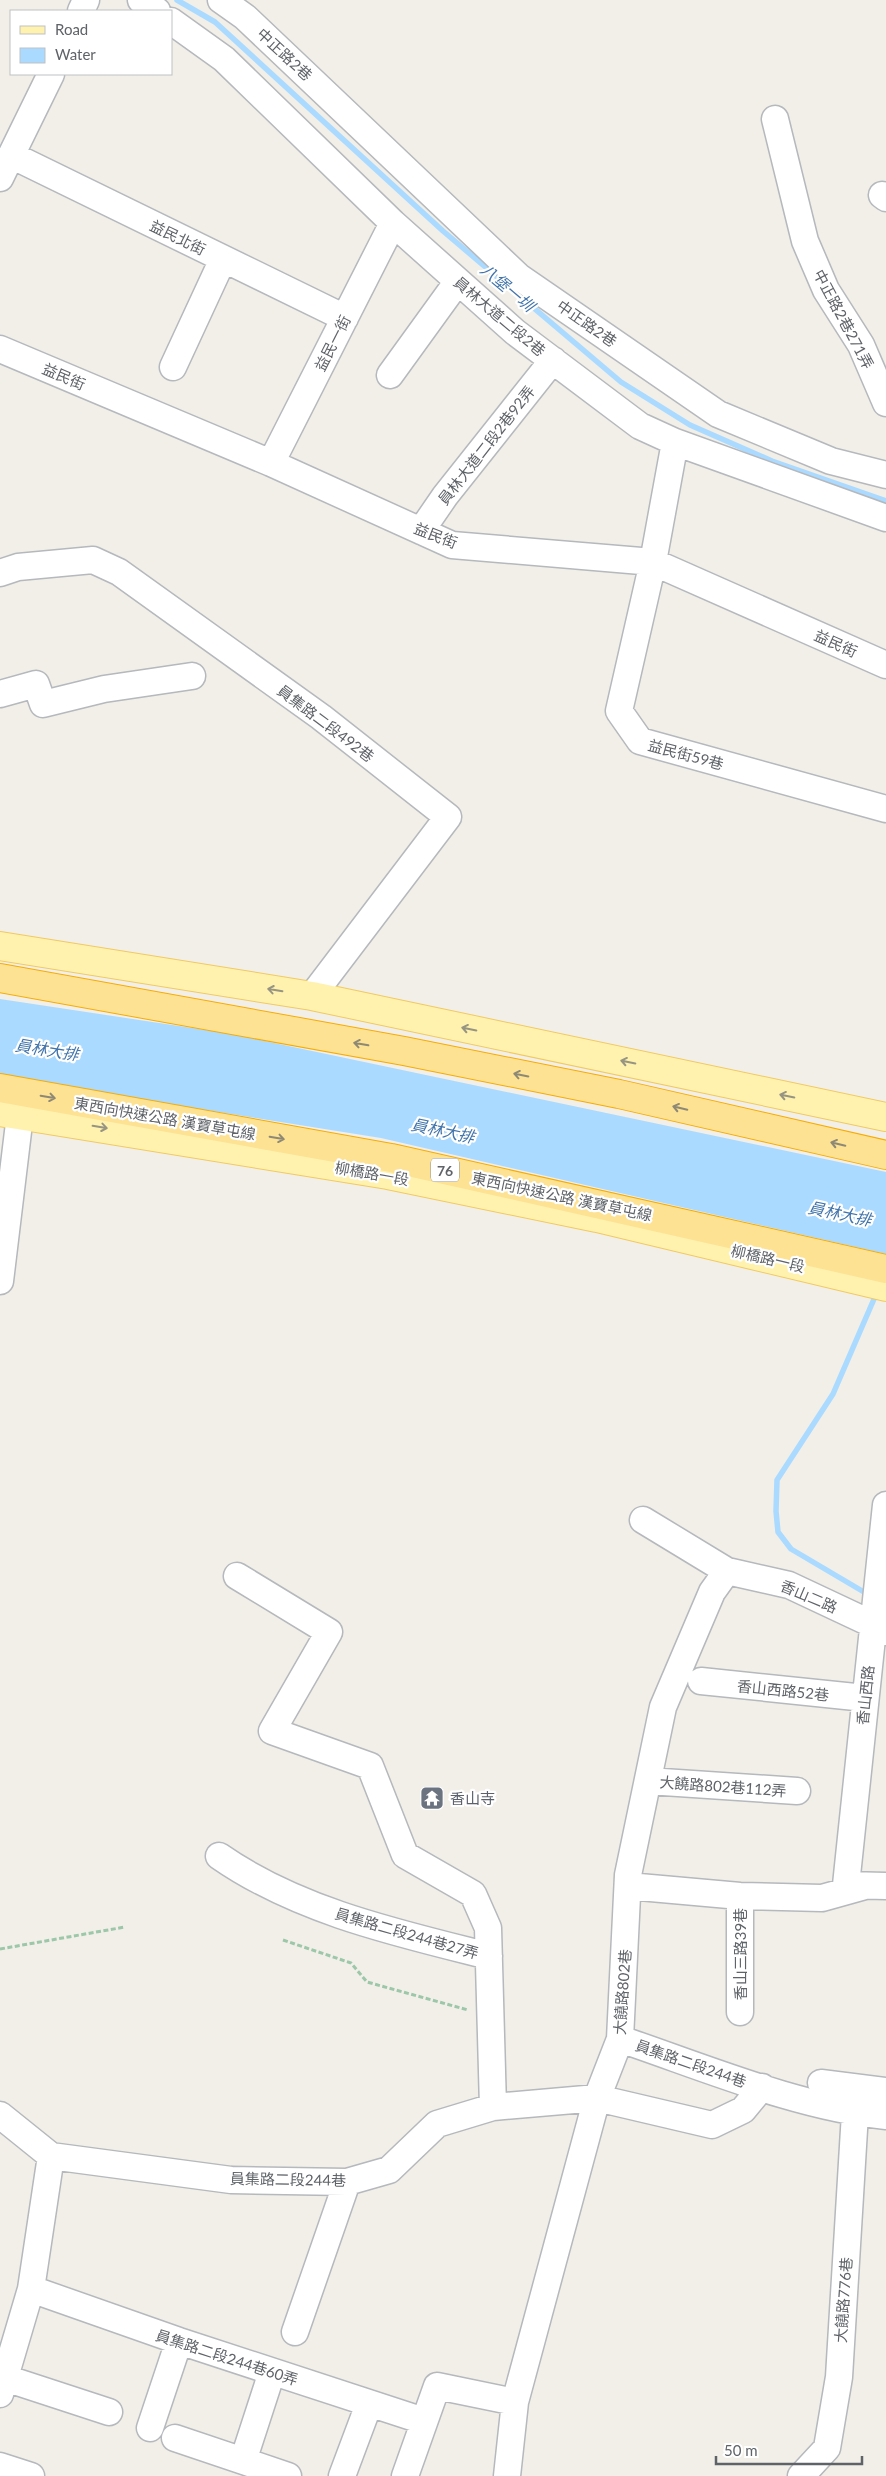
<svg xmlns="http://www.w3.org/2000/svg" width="886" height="2476" font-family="Lato,'Noto Sans TC',sans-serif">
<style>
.water{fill:#aadaff}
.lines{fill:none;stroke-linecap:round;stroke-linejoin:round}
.stream{stroke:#aadaff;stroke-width:5.5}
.minor-casing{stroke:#b5b8bc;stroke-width:29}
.major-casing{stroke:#f2c960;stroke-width:30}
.highway-casing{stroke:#f9ab00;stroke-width:30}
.path{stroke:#9cc7a9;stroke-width:3;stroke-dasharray:5 2.5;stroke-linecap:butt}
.minor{stroke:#fff;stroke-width:26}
.major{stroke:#fff2af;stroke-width:28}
.highway{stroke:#fde293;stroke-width:28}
.oneway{stroke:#979581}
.oneway2{stroke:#8e8975}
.labels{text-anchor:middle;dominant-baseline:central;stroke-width:4.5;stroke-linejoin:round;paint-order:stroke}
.shield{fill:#fff;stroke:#8f9295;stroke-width:1}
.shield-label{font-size:14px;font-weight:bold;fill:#5f6368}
.street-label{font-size:15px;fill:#5f6368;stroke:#fff}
.worship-label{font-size:15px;fill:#5b616d;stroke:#fff;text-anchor:start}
.water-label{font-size:16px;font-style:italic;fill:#4174aa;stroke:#fff}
</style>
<rect width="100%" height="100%" fill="#f1efe8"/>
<path class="water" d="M 0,999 L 232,1034 L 886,1172 L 886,1254 L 381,1138 L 0,1077 Z"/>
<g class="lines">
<path class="stream" d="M 177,0 L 215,22 L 443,231 L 621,382 L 690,425 L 772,461 L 886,501
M 869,1595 L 791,1549 L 778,1532 L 776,1511 L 777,1480 L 833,1394 L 874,1299"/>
<g class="minor-casing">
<path id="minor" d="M 141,0 L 157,11
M 221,0 L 245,17 L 519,277 L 718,414 L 831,461 L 886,475
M 81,11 L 86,0
M 171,21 L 224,59 L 393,223 L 515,332 L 640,426 L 675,442 L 886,518
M 775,119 L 805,241 L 826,290 L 861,345 L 886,403
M 11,155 L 345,318
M 0,178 L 51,74
M 882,195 L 886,198
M 0,349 L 271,463 L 452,545 L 653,562 L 886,665
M 173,367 L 223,259
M 390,375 L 458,281
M 675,442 L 653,562 L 619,711 L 640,741 L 886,809
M 271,463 L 393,223
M 421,531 L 445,496 L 553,360
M 0,573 L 18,567 L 93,560 L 119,572 L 321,717 L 448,817 L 312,996
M 0,694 L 36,684 L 43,704 L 104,689 L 192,676
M 0,1281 L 20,1115
M 886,1505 L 846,1885 L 886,1886
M 643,1520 L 727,1571 L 789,1585 L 872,1624 L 885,1632
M 237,1576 L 329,1632 L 272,1731 L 370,1766 L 405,1855 L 473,1894 L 488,1928 L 493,2107
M 701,1681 L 865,1698
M 648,1781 L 797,1791
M 219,1856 C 298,1911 397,1933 489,1956
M 628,1886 L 740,1896 L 822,1898 L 865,1886
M 740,2012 L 740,1896
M 620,2039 C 703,2067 800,2108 886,2116
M 821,2083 L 886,2091
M 0,2115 L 51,2156 L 231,2180 L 347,2182 L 389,2170 L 437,2124 L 493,2107 L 597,2098 L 712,2125 L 743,2110 L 762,2087
M 31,2289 L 179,2341 L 424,2421
M 295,2332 L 347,2182
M 5,2378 L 109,2412
M 0,2394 L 31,2289 L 51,2156
M 150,2428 L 179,2341
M 175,2438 L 288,2476
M 246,2452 L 272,2372
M 0,2466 L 31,2476
M 342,2476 L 369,2404
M 405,2476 L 437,2386 L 515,2402
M 507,2476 L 515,2402 L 597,2098 L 620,2039 L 628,1875 L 663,1707 L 712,1592 L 727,1571
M 801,2476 L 827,2448 L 839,2377 L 855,2113"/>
</g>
<g class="major-casing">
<path id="major" d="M 0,946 L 312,996 L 886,1117
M 0,1112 L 388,1175 L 597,1218 L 886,1287"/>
</g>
<g class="highway-casing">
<path id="highway" d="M 0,978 L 404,1051 L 619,1094 L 886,1155
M 0,1088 L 391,1158 L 886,1269"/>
</g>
<path class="path" d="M 283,1940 L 351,1963 L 367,1982 L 468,2010
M 0,1949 L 125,1927"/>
<use href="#minor" class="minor"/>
<use href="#major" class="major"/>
<use href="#highway" class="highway"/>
</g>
<defs><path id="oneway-shaft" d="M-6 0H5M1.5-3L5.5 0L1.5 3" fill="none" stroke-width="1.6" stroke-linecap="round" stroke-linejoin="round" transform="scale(1.25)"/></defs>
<g class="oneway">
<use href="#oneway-shaft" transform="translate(275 990) rotate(-171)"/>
<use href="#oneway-shaft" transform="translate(469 1029) rotate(-168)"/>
<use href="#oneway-shaft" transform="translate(628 1062) rotate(-168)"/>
<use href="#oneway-shaft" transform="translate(787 1096) rotate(-168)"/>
<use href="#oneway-shaft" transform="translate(100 1127) rotate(9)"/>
</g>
<g class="oneway2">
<use href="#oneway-shaft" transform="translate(361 1044) rotate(-170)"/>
<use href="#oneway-shaft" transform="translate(521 1075) rotate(-169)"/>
<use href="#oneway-shaft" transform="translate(48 1097) rotate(10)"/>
<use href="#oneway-shaft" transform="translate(680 1108) rotate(-167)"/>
<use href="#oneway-shaft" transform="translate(277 1138) rotate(10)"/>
<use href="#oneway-shaft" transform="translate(838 1144) rotate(-167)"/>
</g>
<defs>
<g id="temple-square" transform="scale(1.25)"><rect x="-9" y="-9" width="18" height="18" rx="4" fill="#6b7280" stroke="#fff"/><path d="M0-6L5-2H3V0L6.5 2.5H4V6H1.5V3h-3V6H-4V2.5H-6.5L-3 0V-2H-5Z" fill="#fff"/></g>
</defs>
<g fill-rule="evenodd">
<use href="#temple-square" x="432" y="1798"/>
</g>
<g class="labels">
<rect class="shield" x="431" y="1158.5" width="28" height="23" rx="4"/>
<g class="shield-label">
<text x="445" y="1170">76</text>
</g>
<g class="street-label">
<text transform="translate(285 54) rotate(43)">中正路2巷</text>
<text transform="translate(178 237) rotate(26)">益民北街</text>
<text transform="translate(500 316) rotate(40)">員林大道二段2巷</text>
<text transform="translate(844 319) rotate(62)">中正路2巷271弄</text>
<text transform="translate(587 323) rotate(35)">中正路2巷</text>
<text transform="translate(332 343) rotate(-63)">益民一街</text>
<text transform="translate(64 376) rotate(23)">益民街</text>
<text transform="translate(486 445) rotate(-52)">員林大道二段2巷92弄</text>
<text transform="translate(436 535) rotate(21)">益民街</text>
<text transform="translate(836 643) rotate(24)">益民街</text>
<text transform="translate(326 723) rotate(37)">員集路二段492巷</text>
<text transform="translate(686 754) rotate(15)">益民街59巷</text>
<text transform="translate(165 1118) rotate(10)">東西向快速公路 漢寶草屯線</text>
<text transform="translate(372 1173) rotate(10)">柳橋路一段</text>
<text transform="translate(562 1196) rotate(12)">東西向快速公路 漢寶草屯線</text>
<text transform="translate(768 1258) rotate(13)">柳橋路一段</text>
<text transform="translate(809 1596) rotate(23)">香山二路</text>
<text transform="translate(783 1690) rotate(6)">香山西路52巷</text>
<text transform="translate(865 1695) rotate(-84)">香山西路</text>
<text transform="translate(723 1786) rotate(4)">大饒路802巷112弄</text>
<text transform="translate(407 1933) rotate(16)">員集路二段244巷27弄</text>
<text transform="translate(740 1954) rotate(-90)">香山三路39巷</text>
<text transform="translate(622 1992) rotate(-86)">大饒路802巷</text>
<text transform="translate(691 2063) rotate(19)">員集路二段244巷</text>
<text transform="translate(288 2179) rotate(1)">員集路二段244巷</text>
<text transform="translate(843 2300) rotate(-86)">大饒路776巷</text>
<text transform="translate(227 2357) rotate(18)">員集路二段244巷60弄</text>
</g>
<g class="worship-label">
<text x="450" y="1798">香山寺</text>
</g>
<g class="water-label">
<text transform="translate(508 287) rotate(40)">八堡一圳</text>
<text transform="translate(47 1049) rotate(9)">員林大排</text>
<text transform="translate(443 1130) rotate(12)">員林大排</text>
<text transform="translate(840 1213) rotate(12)">員林大排</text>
</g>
</g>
<rect x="10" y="10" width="162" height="65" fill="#ffffff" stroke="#bfc1c3"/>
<rect x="20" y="26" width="25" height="8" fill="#fff2af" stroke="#bfc1c3"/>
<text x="55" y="35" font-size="15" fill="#5f6368">Road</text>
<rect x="20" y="48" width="25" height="15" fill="#aadaff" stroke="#bfc1c3"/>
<text x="55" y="60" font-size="15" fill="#5f6368">Water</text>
<path d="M716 2456v8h146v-8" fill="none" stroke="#5f6368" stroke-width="2.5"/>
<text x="724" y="2456" font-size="15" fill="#5f6368" stroke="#ffffff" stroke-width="4" paint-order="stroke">50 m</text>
</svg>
